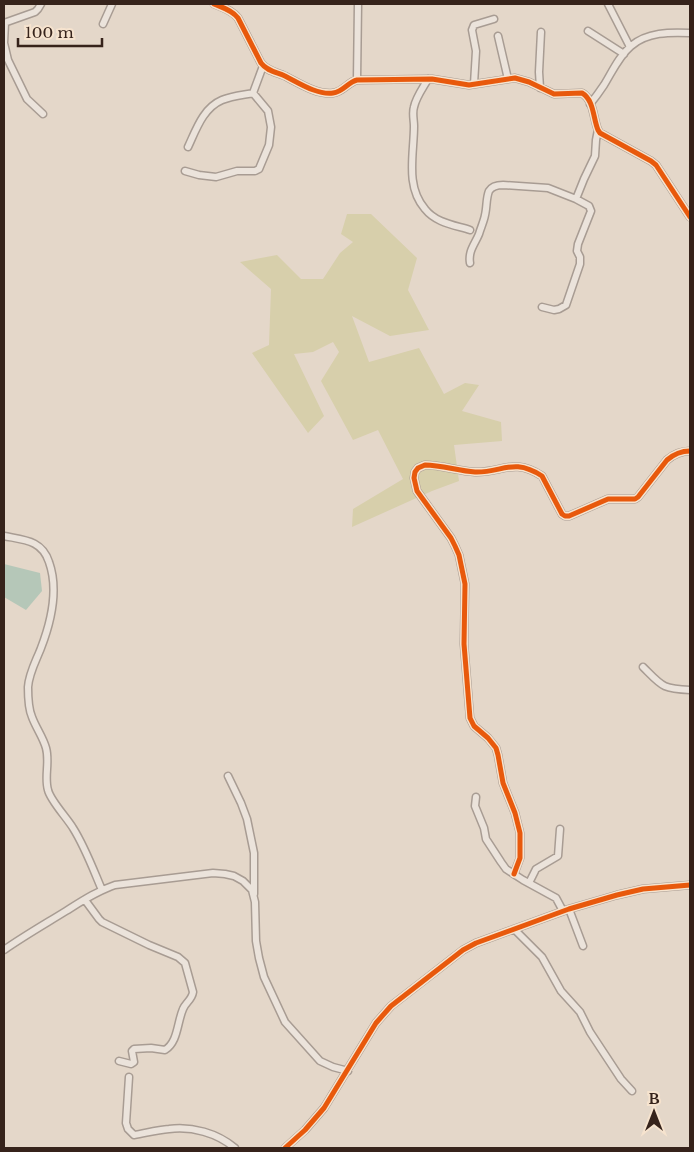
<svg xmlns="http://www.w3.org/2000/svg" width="694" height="1152" font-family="'Libre Baskerville',serif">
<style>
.green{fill:#d7cfab}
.water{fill:#b5c7b8}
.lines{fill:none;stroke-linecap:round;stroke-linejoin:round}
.street-casing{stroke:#a89c93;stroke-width:9}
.street{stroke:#ebe3db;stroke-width:6}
.cycleway-casing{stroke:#f6e3ce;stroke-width:8}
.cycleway{stroke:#e8590c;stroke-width:5}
</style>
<rect width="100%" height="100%" fill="#e4d7c9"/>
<path class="green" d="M 347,214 L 371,214 L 417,258 L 408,290 L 429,330 L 390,336 L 352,316 L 369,362 L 419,348 L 444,394 L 465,383 L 479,385 L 462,411 L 501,422 L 502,441 L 454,445 L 459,481 L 432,491 L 352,527 L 353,509 L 403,479 L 378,430 L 353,440 L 321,381 L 339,352 L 333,342 L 313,352 L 294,354 L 324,416 L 308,433 L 252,353 L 269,345 L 271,289 L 240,262 L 277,255 L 301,279 L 323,279 L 340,253 L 353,242 L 341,234 Z"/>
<path class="water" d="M 4,564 L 40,573 L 42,591 L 26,610 L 4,597 Z"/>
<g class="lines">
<g class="street-casing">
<path id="street" d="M 214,4 C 223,8 232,10 238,18 L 261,63 C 267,71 276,72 285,76 C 299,83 317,95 333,93 C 343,92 348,82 357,80 L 432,79 L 469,85 L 515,78 L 529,82 L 554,94 L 582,93 C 594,100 593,118 598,130 L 600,133 L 651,161 L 656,165 L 690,217
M 608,4 L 630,47
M 4,23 L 35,12 L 38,9 L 41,4
M 5,23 L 4,43 L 8,60 L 27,99 L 43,114
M 103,24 L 112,4
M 588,31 L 624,54
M 498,36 L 508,79
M 428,79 C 423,88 416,97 414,107 C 412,113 414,120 414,126 C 414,154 405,186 425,209 C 436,223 454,225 470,230
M 357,80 L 358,4
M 474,84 L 476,51 L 472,30 L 474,25 L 494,19
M 540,88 L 539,72 L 541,32
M 590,104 C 595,98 600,91 604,85 C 612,72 619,56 631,46 C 647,32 670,32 690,33
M 188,147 C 196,130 203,108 222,100 C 232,96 243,95 253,93 L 263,66
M 185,171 L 199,175 L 216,177 L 237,171 L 255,171 L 259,169 L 269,145 L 271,127 L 268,111 L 253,93
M 576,199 L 584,179 L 595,156 L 596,140 L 598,130
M 470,263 C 468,251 475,244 479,234 C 481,227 484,221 485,215 C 487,207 486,198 489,191 C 492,186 498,185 503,185 L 548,188 L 576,199 L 589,206 L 591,211 L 578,244 L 577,251 L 580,257 L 580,264 L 566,305 L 559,309 L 554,310 L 542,307
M 4,536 C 24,540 42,540 49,562 C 59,590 51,622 41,648 C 36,661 29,673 28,687 C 28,697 28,708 32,717 C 36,728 43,737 46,748 C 50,762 44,777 48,790 C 50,800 67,818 73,828 C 85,847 93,869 102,890
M 643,667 C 662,686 662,689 690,690
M 228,776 L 241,803 L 247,819 L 254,853 L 254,894
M 476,797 L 475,806 L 484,828 L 486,839 L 501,862 L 506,869 L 523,880 L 556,898 L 563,911
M 514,874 L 520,858 L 520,833 L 515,813 L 503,783 L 498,755 L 496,748 L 488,738 L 474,726 L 470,718 L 464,644 L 465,584 L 459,555 L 455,546 L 451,538 L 417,491 L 414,478 L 415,472 L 418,468 L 425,465 C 442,465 458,471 475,472 C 502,473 513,457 542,476 L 562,514 L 565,516 L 569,516 L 608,499 L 635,499 L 638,497 L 667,460 C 674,454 681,451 690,451
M 529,883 L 536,869 L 558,856 L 560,829
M 85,900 L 99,919 L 102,922 L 149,945 L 178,957 L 185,963 L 193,992 C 192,1000 185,1003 183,1009 C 177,1023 178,1042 165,1050 L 151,1048 L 134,1049 L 132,1051 L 134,1062 L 131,1064 L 119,1061
M 569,909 L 583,946
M 514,929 L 542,957 L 561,991 L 580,1012 L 590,1032 L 621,1079 L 632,1091
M 4,950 C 24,936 45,924 66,911 C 82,901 97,891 115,885 L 213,873 L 225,874 L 234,876 L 243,881 L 252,890 L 255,902 L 256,941 L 259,958 L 264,977 L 285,1022 L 320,1061 L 333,1067 L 348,1071
M 129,1077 L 126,1123 L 128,1129 L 134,1135 C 146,1133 157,1130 169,1129 C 192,1126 217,1133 235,1148
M 285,1148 L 305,1130 L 324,1108 L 376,1023 L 391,1006 L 463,950 L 476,943 L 569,909 L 617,895 L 643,889 L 690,885"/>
</g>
<use href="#street" class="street"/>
<g class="cycleway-casing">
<path id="cycleway" d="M 214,4 C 223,8 232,10 238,18 L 261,63 C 267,71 276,72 285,76 C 299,83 317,95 333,93 C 343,92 348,82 357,80 L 432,79 L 469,85 L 515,78 L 529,82 L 554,94 L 582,93 C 594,100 593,118 598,130 L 600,133 L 651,161 L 656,165 L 690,217
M 514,874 L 520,858 L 520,833 L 515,813 L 503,783 L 498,755 L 496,748 L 488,738 L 474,726 L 470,718 L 464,644 L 465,584 L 459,555 L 455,546 L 451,538 L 417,491 L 414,478 L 415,472 L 418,468 L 425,465 C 442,465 458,471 475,472 C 502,473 513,457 542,476 L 562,514 L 565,516 L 569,516 L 608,499 L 635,499 L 638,497 L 667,460 C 674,454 681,451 690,451
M 285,1148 L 305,1130 L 324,1108 L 376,1023 L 391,1006 L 463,950 L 476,943 L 569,909 L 617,895 L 643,889 L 690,885"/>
</g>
<use href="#cycleway" class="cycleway"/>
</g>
<rect width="694" height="1152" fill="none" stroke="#36231b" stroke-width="10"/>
<g transform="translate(654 1112)" stroke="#f6e3ce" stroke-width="4" paint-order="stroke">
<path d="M0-4L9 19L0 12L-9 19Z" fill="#36231b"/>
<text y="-8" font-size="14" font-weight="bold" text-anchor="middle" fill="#36231b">B</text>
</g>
<path d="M18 38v8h84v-8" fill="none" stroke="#36231b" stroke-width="2.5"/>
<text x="25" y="38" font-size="15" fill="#36231b" stroke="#f6e3ce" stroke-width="4" paint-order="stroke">100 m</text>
</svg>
